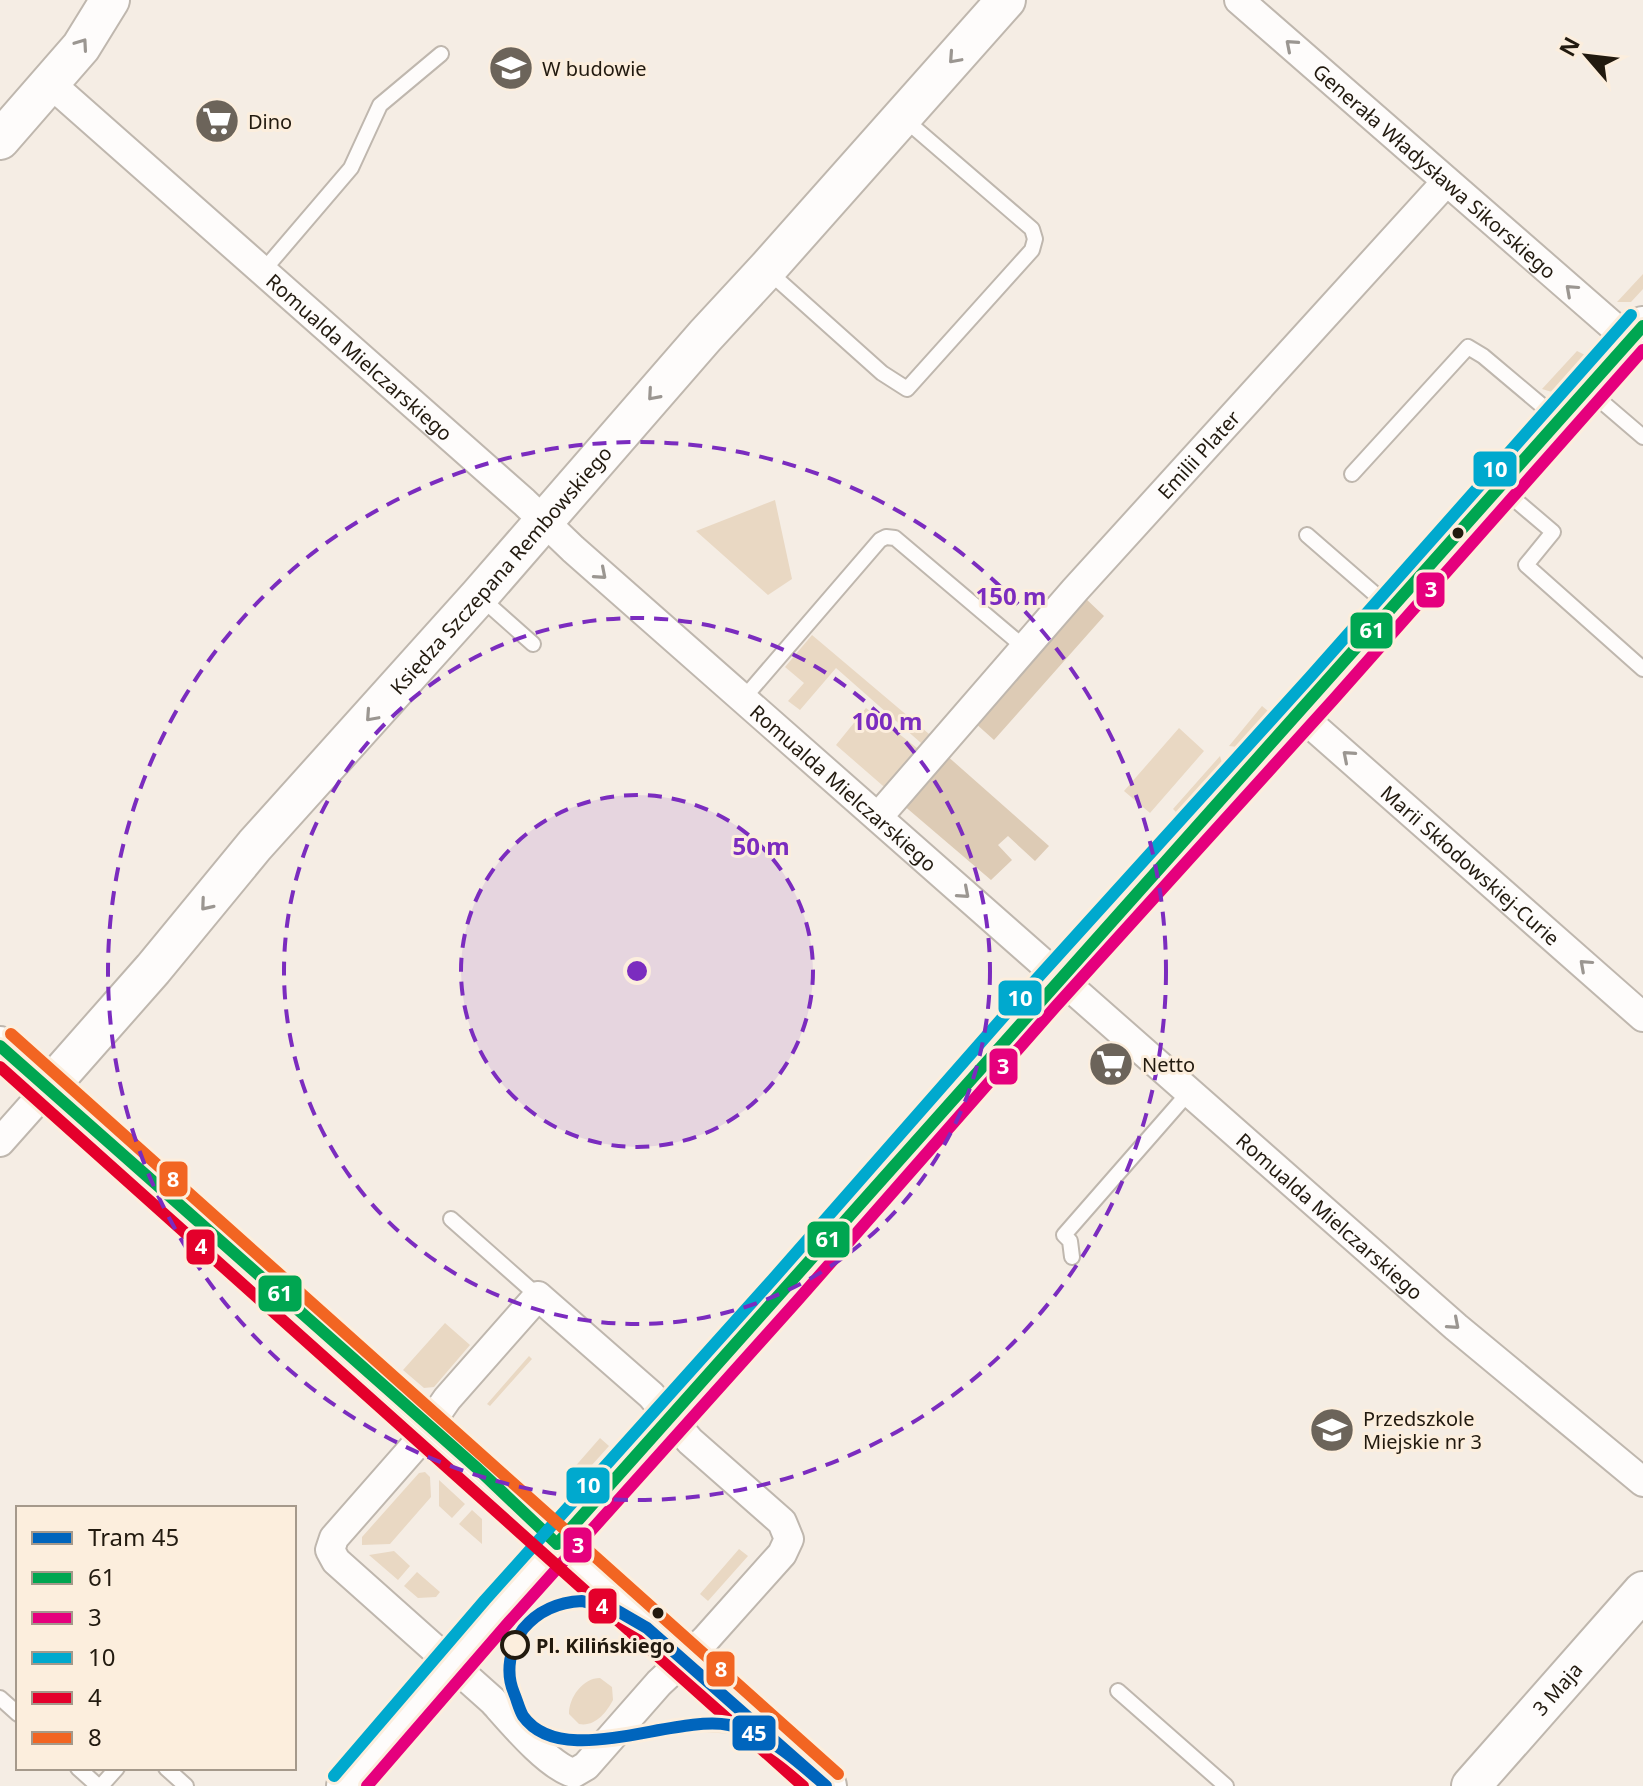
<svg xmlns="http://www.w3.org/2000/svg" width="1643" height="1786" font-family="'Noto Sans',sans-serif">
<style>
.green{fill:#e9d8c3}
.forest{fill:#ddcbb5}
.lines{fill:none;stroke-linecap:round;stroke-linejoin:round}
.lane-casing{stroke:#bfb7ae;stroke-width:18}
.street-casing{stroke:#bfb7ae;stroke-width:32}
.secondary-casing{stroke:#bfb7ae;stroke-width:42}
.lane{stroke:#fefcfb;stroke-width:14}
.street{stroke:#fefcfb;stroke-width:28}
.secondary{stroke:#fefcfb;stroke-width:38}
.bus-1-casing{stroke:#fceedd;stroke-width:18}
.bus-2-casing{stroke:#fceedd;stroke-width:18}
.bus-3-casing{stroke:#fceedd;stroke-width:18}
.bus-4-casing{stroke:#fceedd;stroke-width:18}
.bus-5-casing{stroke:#fceedd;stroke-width:18}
.bus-1{stroke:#00a651;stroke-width:12}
.bus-2{stroke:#e5007d;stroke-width:12}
.bus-3{stroke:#00a9ce;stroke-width:12}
.bus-4{stroke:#e4002b;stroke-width:12}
.bus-5{stroke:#f26522;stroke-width:12}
.tram-1-casing{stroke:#fceedd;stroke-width:18}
.tram-1{stroke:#0065bd;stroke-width:12}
.oneway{stroke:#9b9691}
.ring{fill:none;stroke:#7b2cbf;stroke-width:4;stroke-dasharray:14 10}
.bus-dot{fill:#221a0f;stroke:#fceedd;stroke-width:3}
.stop-dot{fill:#fceedd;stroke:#221a0f;stroke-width:4}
.labels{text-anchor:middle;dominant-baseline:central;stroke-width:6;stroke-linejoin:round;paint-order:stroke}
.poi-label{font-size:20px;fill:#221a0f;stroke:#fceedd;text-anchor:start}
.street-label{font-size:20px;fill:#221a0f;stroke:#fceedd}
.stop-label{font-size:20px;font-weight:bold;fill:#221a0f;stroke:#fceedd;text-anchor:start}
.centre{fill:#7b2cbf;stroke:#fceedd;stroke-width:4}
.ring-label{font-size:24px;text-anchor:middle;font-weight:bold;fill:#7b2cbf;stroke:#fceedd;stroke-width:6;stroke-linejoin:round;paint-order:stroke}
.line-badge{stroke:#fceedd;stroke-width:3}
.badge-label{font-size:22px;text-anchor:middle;font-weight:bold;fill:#fff}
</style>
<rect width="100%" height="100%" fill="#f5ede4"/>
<path class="green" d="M 1643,274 L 1643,289 L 1631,302 L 1617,302 Z
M 1577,351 L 1585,355 L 1552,392 L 1542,389 Z
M 775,500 L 792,579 L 768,595 L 696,531 Z
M 812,635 L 935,739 L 890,792 L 836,745 L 866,708 L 917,748 L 921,743 L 836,668 L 800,710 L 788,701 L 804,683 L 785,667 Z
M 1262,706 L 1268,711 L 1237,747 L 1229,746 Z
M 1179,728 L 1204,751 L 1150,813 L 1124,791 Z
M 1220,756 L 1222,763 L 1178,814 L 1173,809 Z
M 445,1323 L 470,1345 L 434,1387 L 424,1388 L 403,1370 Z
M 529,1356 L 532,1359 L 490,1406 L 487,1404 Z
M 600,1438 L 609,1446 L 574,1485 L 565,1478 Z
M 425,1472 L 430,1477 L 431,1497 L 390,1544 L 362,1545 L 362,1537 L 419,1473 Z
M 439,1480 L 465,1504 L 452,1518 L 439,1506 Z
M 472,1510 L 482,1519 L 482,1544 L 459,1524 Z
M 739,1549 L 748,1556 L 708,1601 L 700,1594 Z
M 394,1551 L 410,1566 L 398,1580 L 369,1555 Z
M 417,1572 L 440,1592 L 436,1597 L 418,1598 L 404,1586 Z
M 600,1678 L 612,1687 L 613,1700 C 606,1713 595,1727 579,1724 L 569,1714 C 569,1697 583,1678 600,1678 Z
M 700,1728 L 735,1731 L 734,1734 L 703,1732 L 652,1738 L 648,1736 Z"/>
<path class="forest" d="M 1084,597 L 1104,616 L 994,740 L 974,722 Z
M 945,754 L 1049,846 L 1035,861 L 1008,836 L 998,845 L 1012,860 L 991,880 L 902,804 Z"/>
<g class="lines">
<g class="lane-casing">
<path id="lane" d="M 263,271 L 351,168 L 380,105 L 441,54
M 768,271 L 882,373 L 907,389 L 1032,250 L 1035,239 L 1032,229 L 902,117
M 1587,389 L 1643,437
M 1352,474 L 1468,347 L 1483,356 L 1559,420
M 1500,487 L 1553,532 L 1526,565 L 1643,669
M 1307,535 L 1391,608
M 479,596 L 533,644
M 743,699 L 880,540 L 886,537 L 895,538 L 1025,648
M 451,1219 L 538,1296
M 1072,1257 L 1070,1241 L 1064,1235 L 1190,1091
M 1118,1691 L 1226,1786
M 0,1698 L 18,1714
M 78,1768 L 98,1786
M 166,1768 L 186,1786
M 101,1786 L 117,1768"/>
</g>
<g class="street-casing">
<g id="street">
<path id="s1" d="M 1239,0 L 1630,341"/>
<path id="s2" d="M 51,84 L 524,502 L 573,549 L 1456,1327 L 1643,1482"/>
<path id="s3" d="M 1298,713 L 1643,1017"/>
<path id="s4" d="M 878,817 L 1075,590 L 1446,182"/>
<path d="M 0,1142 L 48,1088"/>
<path d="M 538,1296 L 651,1395 L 690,1441 L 782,1522 L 789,1539 L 782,1554 L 705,1640 L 659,1683 L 586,1766 L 574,1773 C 549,1767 510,1720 493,1701 L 336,1561 L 330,1550 L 334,1538 L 413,1448 L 447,1399 Z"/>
</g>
</g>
<g class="secondary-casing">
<g id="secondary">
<path d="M 0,140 L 81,47 L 110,0"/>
<path d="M 0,1046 C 278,1291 553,1538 827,1786"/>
<path id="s5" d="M 48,1088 L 153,969 L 255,845 L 479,596 L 705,336 L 767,269 L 1006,0"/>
<path d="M 346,1786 L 497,1611 L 785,1290 L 1045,994 L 1322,688 L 1643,326"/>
<path id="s6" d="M 1471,1786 L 1643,1591"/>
</g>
</g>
<use href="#lane" class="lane"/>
<use href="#street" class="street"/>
<use href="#secondary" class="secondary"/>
<g class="bus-1-casing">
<path id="bus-1" d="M 0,1046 L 478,1469 L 557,1544
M 557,1544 L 1643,326"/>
</g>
<g class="bus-2-casing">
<path id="bus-2" d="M 367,1786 L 509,1622 L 797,1301 L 1057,1005 L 1334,699 L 1643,350"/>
</g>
<g class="bus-3-casing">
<path id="bus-3" d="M 334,1776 L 485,1600 L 773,1279 L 1033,983 L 1310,677 L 1631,315"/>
</g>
<g class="bus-4-casing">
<path id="bus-4" d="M 0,1067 L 803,1786"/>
</g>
<g class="bus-5-casing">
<path id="bus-5" d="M 11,1034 L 838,1774"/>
</g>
<use href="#bus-1" class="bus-1"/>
<use href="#bus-2" class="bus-2"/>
<use href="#bus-3" class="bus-3"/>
<use href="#bus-4" class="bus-4"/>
<use href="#bus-5" class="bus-5"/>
<g class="tram-1-casing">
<path id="tram-1" d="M 582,1601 L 616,1610 L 647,1628 L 826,1786 C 797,1761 768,1733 729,1725 C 673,1714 562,1771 523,1716 C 519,1709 517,1700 514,1693 C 505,1672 510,1647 523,1629 C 538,1611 559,1602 582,1601 Z"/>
</g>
<use href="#tram-1" class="tram-1"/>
</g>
<defs><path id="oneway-chevron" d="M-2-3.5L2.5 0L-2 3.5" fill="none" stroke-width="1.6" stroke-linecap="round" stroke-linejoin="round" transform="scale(2)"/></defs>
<g class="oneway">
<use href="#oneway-chevron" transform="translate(82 44) rotate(-55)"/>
<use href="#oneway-chevron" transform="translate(1291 45) rotate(-139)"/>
<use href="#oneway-chevron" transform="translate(954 58) rotate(132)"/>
<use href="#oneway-chevron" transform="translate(1571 290) rotate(-138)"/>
<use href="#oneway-chevron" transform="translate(653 395) rotate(131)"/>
<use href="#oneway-chevron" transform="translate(601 574) rotate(41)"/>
<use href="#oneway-chevron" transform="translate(371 716) rotate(132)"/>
<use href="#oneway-chevron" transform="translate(1348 756) rotate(-139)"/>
<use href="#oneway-chevron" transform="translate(964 893) rotate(41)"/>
<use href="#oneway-chevron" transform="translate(206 905) rotate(130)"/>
<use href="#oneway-chevron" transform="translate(1585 965) rotate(-138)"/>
<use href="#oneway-chevron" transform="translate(1454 1324) rotate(41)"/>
</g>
<circle cx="637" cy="971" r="176" fill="#7b2cbf" fill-opacity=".12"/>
<g class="ring">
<circle cx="637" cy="971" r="176"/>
<circle cx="637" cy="971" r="353"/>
<circle cx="637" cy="971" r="529"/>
</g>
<defs>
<g id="school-disc" transform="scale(2.3)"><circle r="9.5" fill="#6c645a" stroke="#fceedd"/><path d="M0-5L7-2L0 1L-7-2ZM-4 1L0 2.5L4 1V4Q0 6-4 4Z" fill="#fff"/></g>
<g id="supermarket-disc" transform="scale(2.3)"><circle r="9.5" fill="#6c645a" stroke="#fceedd"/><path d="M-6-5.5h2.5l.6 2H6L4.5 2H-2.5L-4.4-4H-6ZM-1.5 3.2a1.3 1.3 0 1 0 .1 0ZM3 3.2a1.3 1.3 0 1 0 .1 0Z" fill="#fff"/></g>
</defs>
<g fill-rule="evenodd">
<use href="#school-disc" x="511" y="68"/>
<use href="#supermarket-disc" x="217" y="121"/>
<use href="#supermarket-disc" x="1111" y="1064"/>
<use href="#school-disc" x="1332" y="1430"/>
</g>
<g class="bus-dot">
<circle cx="1458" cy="533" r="7"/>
<circle cx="658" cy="1613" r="7"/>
</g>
<circle class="stop-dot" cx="515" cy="1645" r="13"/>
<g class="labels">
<g class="poi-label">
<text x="542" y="68">W budowie</text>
<text x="248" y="121">Dino</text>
<text x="1142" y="1064">Netto</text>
<text x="1363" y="1418">Przedszkole<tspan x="1363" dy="23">Miejskie nr 3</tspan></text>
</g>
<g class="street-label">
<text stroke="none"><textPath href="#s1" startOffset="260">Generała Władysława Sikorskiego</textPath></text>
<text stroke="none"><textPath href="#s2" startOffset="412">Romualda Mielczarskiego</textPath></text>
<text stroke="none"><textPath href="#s4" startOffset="484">Emilii Plater</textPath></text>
<text stroke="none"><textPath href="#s5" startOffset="688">Księdza Szczepana Rembowskiego</textPath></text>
<text stroke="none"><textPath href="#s2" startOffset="1060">Romualda Mielczarskiego</textPath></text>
<text stroke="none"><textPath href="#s3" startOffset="230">Marii Skłodowskiej-Curie</textPath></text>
<text stroke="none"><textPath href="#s2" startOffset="1708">Romualda Mielczarskiego</textPath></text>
<text stroke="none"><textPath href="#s6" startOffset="130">3 Maja</textPath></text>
</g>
<g class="stop-label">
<text x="536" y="1645">Pl. Kilińskiego</text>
</g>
</g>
<circle cx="637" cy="971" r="12" class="centre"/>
<g class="ring-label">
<text x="1011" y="605">150 m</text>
<text x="887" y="730">100 m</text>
<text x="761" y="855">50 m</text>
</g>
<g class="line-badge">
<rect x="1472" y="450" width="46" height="38" rx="8" fill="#00a9ce"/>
<rect x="1415" y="571" width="31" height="38" rx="8" fill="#e5007d"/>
<rect x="1349" y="611" width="45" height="39" rx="8" fill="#00a651"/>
<rect x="997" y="979" width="46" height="38" rx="8" fill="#00a9ce"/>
<rect x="988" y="1047" width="31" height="39" rx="8" fill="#e5007d"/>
<rect x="158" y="1160" width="31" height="38" rx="8" fill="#f26522"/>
<rect x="806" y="1220" width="45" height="39" rx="8" fill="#00a651"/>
<rect x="185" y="1228" width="31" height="38" rx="8" fill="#e4002b"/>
<rect x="257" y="1274" width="46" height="39" rx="8" fill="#00a651"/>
<rect x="565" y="1466" width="46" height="39" rx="8" fill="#00a9ce"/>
<rect x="562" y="1526" width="31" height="38" rx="8" fill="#e5007d"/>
<rect x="587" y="1587" width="31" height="38" rx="8" fill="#e4002b"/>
<rect x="705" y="1650" width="31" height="38" rx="8" fill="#f26522"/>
<rect x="731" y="1714" width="46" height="38" rx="8" fill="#0065bd"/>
</g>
<g class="badge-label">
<text x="1495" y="477">10</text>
<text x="1431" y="597">3</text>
<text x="1372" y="638">61</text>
<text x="1020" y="1006">10</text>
<text x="1003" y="1074">3</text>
<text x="173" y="1187">8</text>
<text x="828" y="1247">61</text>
<text x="201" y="1254">4</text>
<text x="280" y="1301">61</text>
<text x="588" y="1493">10</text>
<text x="578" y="1553">3</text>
<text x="602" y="1614">4</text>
<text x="721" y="1677">8</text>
<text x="754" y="1741">45</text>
</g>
<rect x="16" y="1506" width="280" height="264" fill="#fceedd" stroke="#a5998b" stroke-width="2"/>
<rect x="32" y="1532" width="40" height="12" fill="#0065bd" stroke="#a5998b" stroke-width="2"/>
<text x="88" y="1546" font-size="24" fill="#221a0f">Tram 45</text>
<rect x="32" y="1572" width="40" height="12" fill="#00a651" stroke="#a5998b" stroke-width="2"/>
<text x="88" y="1586" font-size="24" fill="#221a0f">61</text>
<rect x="32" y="1612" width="40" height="12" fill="#e5007d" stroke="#a5998b" stroke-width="2"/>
<text x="88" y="1626" font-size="24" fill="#221a0f">3</text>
<rect x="32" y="1652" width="40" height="12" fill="#00a9ce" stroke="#a5998b" stroke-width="2"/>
<text x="88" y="1666" font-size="24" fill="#221a0f">10</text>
<rect x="32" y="1692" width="40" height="12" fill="#e4002b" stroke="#a5998b" stroke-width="2"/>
<text x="88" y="1706" font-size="24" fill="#221a0f">4</text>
<rect x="32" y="1732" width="40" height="12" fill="#f26522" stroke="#a5998b" stroke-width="2"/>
<text x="88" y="1746" font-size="24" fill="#221a0f">8</text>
<g transform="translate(1587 56) rotate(298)" stroke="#fceedd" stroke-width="6" paint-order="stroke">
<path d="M0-6L14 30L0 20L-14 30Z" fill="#221a0f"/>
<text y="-12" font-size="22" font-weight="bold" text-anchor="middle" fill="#221a0f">N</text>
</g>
</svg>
